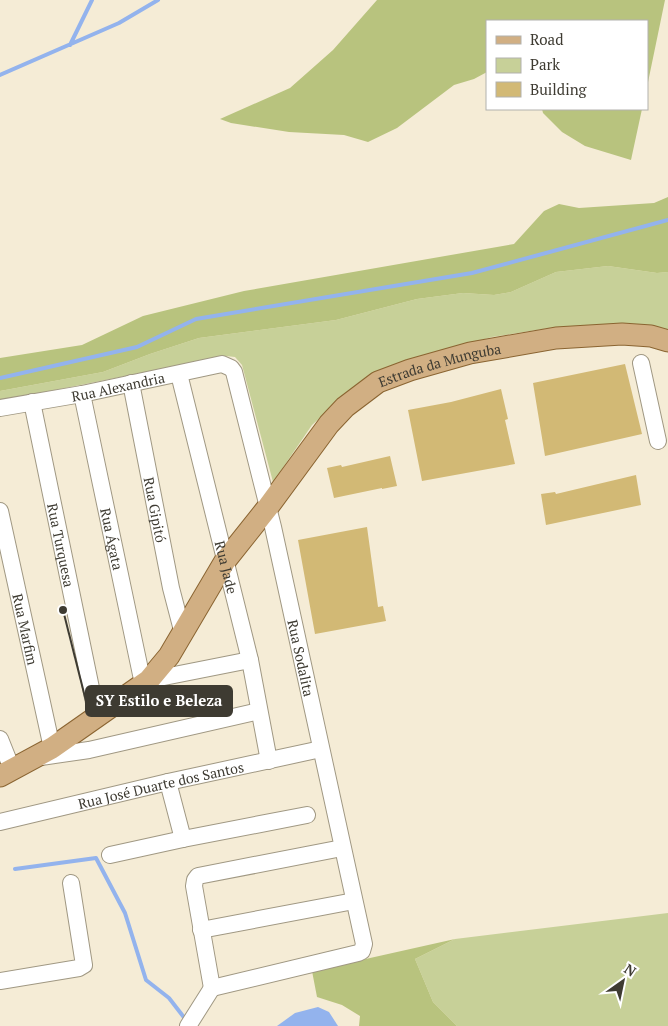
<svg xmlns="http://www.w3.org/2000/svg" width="668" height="1026" font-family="'PT Serif',serif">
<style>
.green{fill:#c7d098}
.forest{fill:#b8c37e}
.water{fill:#93b3ed}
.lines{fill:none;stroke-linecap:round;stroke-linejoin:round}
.stream{stroke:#93b3ed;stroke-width:4}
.building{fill:#d2b975}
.minor-casing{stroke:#a09883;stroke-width:18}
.major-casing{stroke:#8a6431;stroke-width:23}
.minor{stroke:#fff;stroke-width:16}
.major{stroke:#d1af83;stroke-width:21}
.labels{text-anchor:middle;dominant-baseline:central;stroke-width:4;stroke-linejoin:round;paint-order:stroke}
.street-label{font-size:14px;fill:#3e3b32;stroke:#fff}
.leader{fill:none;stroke:#3e3b32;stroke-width:2}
.callout-dot{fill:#3e3b32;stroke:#fff;stroke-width:2}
.callout{fill:#3e3b32;stroke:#3e3b32;stroke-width:2}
.callout-label{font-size:15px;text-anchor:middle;font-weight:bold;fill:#fff}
</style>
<rect width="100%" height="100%" fill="#f5ecd6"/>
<path class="green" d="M 608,266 L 657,273 L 668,272 L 668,331 L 556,327 L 492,337 L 408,361 L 357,384 L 312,425 L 273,482 L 242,365 L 235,357 L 226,356 L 0,401 L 0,391 L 103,372 L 150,354 L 199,338 L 336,320 L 417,299 L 463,293 L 494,295 L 511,292 L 556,272 Z
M 668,913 L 668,1026 L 457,1026 L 433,1002 L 415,959 L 455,939 Z"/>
<path class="forest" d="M 377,0 L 665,0 L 647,87 L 647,21 L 487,21 L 487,72 L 474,79 L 454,85 L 397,128 L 368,142 L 344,135 L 289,132 L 231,123 L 220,119 L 290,88 L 333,50 Z
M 542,109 L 642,109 L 631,160 L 585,146 L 562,132 L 543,113 Z
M 668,197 L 668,272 L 657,273 L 608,266 L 556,272 L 511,292 L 494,295 L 463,293 L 417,299 L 336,320 L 199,338 L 150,354 L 103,372 L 0,391 L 0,358 L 82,345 L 143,316 L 244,291 L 514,244 L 544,211 L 559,204 L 579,208 L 654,203 Z
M 455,939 L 415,959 L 433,1002 L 457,1026 L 359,1026 L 360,1016 L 342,1005 L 317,997 L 312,971 Z"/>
<path class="water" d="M 318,1007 L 329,1012 L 338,1026 L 277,1026 L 295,1013 Z"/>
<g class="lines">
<path class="stream" d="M 70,45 L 92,0
M 0,75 L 119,23 L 158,0
M 0,378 L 137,347 L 196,319 L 472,273 L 668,220
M 15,869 L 96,858 L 125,913 L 146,980 L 169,998 L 186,1020"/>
</g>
<path class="building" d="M 625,364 L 642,434 L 545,456 L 533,383 Z
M 501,389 L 508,419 L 505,420 L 515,464 L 422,481 L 408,410 L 451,402 Z
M 390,456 L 397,486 L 382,489 L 382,488 L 334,498 L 327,468 L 341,465 L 342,467 Z
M 636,475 L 641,505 L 546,525 L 541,494 L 555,492 L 556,494 Z
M 367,527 L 378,607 L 383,606 L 386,621 L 315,634 L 298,540 Z"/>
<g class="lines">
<g class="minor-casing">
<g id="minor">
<path d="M 641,363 L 658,441"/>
<path id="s1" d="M 179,374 L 250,660 L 269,761"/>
<path id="s2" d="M 131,383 L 171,588 L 183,634"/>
<path id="s3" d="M 82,394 L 143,684"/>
<path id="s4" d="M 32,402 L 97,717"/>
<path id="s5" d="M 0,408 L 82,394 L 222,364 L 231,368 L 234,372 L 273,527 L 364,944 L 362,951 L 358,953 L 212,988"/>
<path id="s6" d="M 0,511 L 52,748"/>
<path d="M 149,680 L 250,660"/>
<path d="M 0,739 L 12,769"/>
<path d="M 41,757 L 89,750 L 259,711"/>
<path d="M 168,782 L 183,839"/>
<path id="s7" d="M 0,822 L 168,782 L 321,749"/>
<path d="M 110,855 L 183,839 L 307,815"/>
<path d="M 201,930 L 354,901"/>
<path d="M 0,981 L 79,968 L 84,965 L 71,883"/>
<path d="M 212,988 L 194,886 L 195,880 L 198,876 L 342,848"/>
<path d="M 188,1026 L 212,988"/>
</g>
</g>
<g class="major-casing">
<g id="major">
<path id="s8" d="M 0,776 L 52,748 L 149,680 L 169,656 L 225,561 L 268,507 L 329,424 L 345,407 L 378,382 L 410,370 L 470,353 L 556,338 L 622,334 L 651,336 L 668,341"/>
</g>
</g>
<use href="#minor" class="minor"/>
<use href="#major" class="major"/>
</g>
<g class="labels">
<g class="street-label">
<text stroke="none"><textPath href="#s8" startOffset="620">Estrada da Munguba</textPath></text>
<text stroke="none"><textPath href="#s5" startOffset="120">Rua Alexandria</textPath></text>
<text stroke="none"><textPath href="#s2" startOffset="129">Rua Gipitó</textPath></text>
<text stroke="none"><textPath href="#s3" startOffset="148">Rua Ágata</textPath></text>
<text stroke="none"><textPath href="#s4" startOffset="146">Rua Turquesa</textPath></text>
<text stroke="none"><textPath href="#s1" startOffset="199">Rua Jade</textPath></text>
<text stroke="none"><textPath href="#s6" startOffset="121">Rua Marfim</textPath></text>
<text stroke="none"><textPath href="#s5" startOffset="535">Rua Sodalita</textPath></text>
<text stroke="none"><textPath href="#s7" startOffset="165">Rua José Duarte dos Santos</textPath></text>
</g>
</g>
<path class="leader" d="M63 610L86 701"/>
<circle class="callout-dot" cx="63" cy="610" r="5"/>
<rect class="callout" x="86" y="686" width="146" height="30" rx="5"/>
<g class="callout-label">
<text x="159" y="706">SY Estilo e Beleza</text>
</g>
<rect x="486" y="20" width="162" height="90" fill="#ffffff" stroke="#b2b1ad"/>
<rect x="496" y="36" width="25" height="8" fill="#d1af83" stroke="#b2b1ad"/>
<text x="530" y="45" font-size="15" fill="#3e3b32">Road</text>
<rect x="496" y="58" width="25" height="15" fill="#c7d098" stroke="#b2b1ad"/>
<text x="530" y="70" font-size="15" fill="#3e3b32">Park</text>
<rect x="496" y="82" width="25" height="15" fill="#d2b975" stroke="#b2b1ad"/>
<text x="530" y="95" font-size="15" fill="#3e3b32">Building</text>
<g transform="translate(623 981) rotate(33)" stroke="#ffffff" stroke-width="4" paint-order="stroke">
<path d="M0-4L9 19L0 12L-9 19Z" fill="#3e3b32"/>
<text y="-8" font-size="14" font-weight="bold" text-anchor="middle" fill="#3e3b32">N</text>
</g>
</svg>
